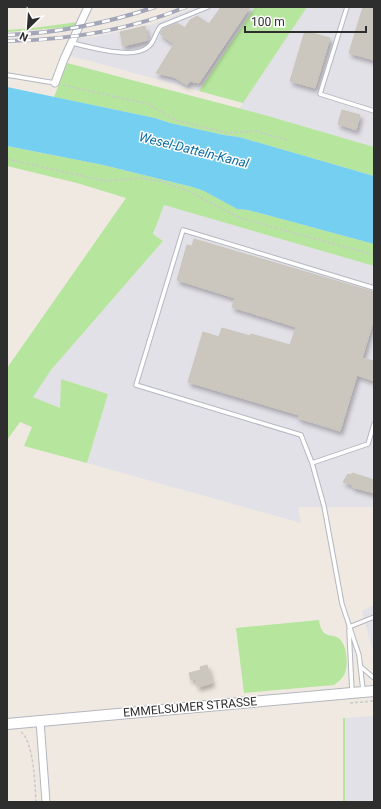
<svg xmlns="http://www.w3.org/2000/svg" width="381" height="809" font-family="Roboto,sans-serif">
<style>
.industrial{fill:#e3e1e8}
.green{fill:#b6e59e}
.water{fill:#75cff0}
.building{fill:#cbc7bf;stroke:#cbc5ba;filter:url(#shadow)}
.lines{fill:none;stroke-linecap:round;stroke-linejoin:round}
.lane-casing{stroke:#b4b7c1;stroke-width:5.5}
.street-casing{stroke:#b4b7c1;stroke-width:9}
.secondary-casing{stroke:#b4b7c1;stroke-width:12}
.path{stroke:#c9c9c9;stroke-width:1.5;stroke-dasharray:3 2;stroke-linecap:butt}
.lane{stroke:#fff;stroke-width:3.5}
.street{stroke:#fff;stroke-width:7}
.secondary{stroke:#fff;stroke-width:10}
.rail-casing{stroke:#a3a6b8;stroke-width:4}
.rail{stroke:#fff;stroke-width:2.5;stroke-dasharray:8;stroke-linecap:butt}
.labels{text-anchor:middle;dominant-baseline:central;stroke-width:3;stroke-linejoin:round;paint-order:stroke}
.street-label{font-size:12px;fill:#2e2e2e;stroke:#fff}
.water-label{font-size:13px;font-style:italic;fill:#0d6fa3;stroke:#fff}
</style>
<defs>
<filter id="shadow"><feDropShadow dx="2.5" dy="4" stdDeviation="2" flood-color="#0004"/></filter>
</defs>
<rect width="100%" height="100%" fill="#efe9e1"/>
<path class="industrial" d="M 196,7 L 255,7 L 199,91 L 94,62 L 69,56 L 79,38 L 94,37 L 153,24 Z
M 307,7 L 374,7 L 374,147 L 239,109 Z
M 164,205 L 374,266 L 374,507 L 298,507 L 301,523 L 87,463 L 108,394 L 61,379 L 60,408 L 33,397 L 51,370 L 163,241 L 153,234 Z
M 374,605 L 374,655 L 362,611 Z
M 374,716 L 374,802 L 345,802 L 345,718 Z"/>
<path class="green" d="M 255,7 L 307,7 L 243,103 L 199,91 Z
M 78,22 L 78,24 L 70,27 L 7,32 L 7,30 L 33,28 Z
M 67,63 L 268,116 L 374,147 L 374,176 L 239,137 L 224,135 L 170,123 L 155,118 L 54,97 Z
M 7,146 L 103,165 L 192,187 L 204,191 L 237,209 L 248,210 L 374,244 L 374,266 L 164,205 L 153,234 L 163,241 L 51,370 L 33,397 L 60,408 L 61,379 L 108,394 L 87,463 L 24,446 L 32,427 L 20,422 L 7,440 L 7,368 L 126,198 L 77,183 L 7,166 Z
M 319,620 C 322,643 335,630 342,642 C 347,649 348,665 345,673 C 343,678 338,682 334,685 L 244,693 L 236,628 Z
M 343,718 L 345,718 L 345,802 L 343,802 Z"/>
<path class="water" d="M 7,87 L 155,118 L 170,123 L 224,135 L 239,137 L 374,176 L 374,244 L 248,210 L 237,209 L 204,191 L 192,187 L 103,165 L 7,146 Z"/>
<path class="building" d="M 221,7 L 250,7 L 199,83 L 190,81 L 187,85 L 174,77 L 156,73 L 174,44 L 160,34 L 163,29 L 177,23 L 185,28 L 190,20 L 197,16 L 209,24 Z
M 363,7 L 374,7 L 374,60 L 349,53 Z
M 145,26 L 148,40 L 123,46 L 120,32 Z
M 305,31 L 330,38 L 315,88 L 290,81 Z
M 342,110 L 360,115 L 356,130 L 338,124 Z
M 194,239 L 374,292 L 374,318 L 362,358 L 374,361 L 374,381 L 357,375 L 340,431 L 298,418 L 299,415 L 188,382 L 203,332 L 219,337 L 222,328 L 250,336 L 251,334 L 290,345 L 296,327 L 232,307 L 235,298 L 177,280 L 187,245 L 192,246 Z
M 352,473 L 374,480 L 374,493 L 352,487 L 353,485 L 343,482 L 348,474 L 351,475 Z
M 207,665 L 212,683 L 198,687 L 195,679 L 191,680 L 189,673 L 201,670 L 200,667 Z"/>
<g class="lines">
<g class="lane-casing">
<path id="lane" d="M 347,7 L 320,94 L 374,111
M 72,43 C 90,47 133,60 148,47 C 155,42 155,32 161,26 L 208,7
M 7,75 L 55,83
M 312,463 L 368,444 L 374,424
M 349,627 L 374,617
M 349,630 L 352,692
M 361,667 L 374,678
M 363,690 L 359,655 L 342,604 L 324,506 L 312,463 L 301,435 L 136,385 L 183,230 L 374,288"/>
</g>
<g class="street-casing">
<path id="street" d="M 55,83 L 64,59 L 88,7
M 40,721 L 46,802"/>
</g>
<g class="secondary-casing">
<path id="secondary" d="M 7,724 L 374,691"/>
</g>
<path class="path" d="M 63,85 L 148,104 L 175,120 L 228,133 L 255,131 L 288,140
M 7,159 L 105,181 L 141,178 L 161,181 L 188,191 L 240,218 L 374,255
M 350,703 L 374,701
M 21,732 C 34,742 35,786 36,802"/>
<use href="#lane" class="lane"/>
<use href="#street" class="street"/>
<use href="#secondary" class="secondary"/>
<g class="rail-casing">
<path id="rail" d="M 7,35 C 57,33 108,23 155,7
M 7,41 C 68,40 130,30 186,7"/>
</g>
<use href="#rail" class="rail"/>
</g>
<g class="labels">
<g class="street-label">
<text transform="translate(190 707) rotate(-5)">EMMELSUMER STRASSE</text>
</g>
<g class="water-label">
<text transform="translate(194 150) rotate(14)">Wesel-Datteln-Kanal</text>
</g>
</g>
<rect width="381" height="809" fill="none" stroke="#2e2e2e" stroke-width="16"/>
<g transform="translate(28 28) rotate(205)" stroke="#ffffff" stroke-width="3" paint-order="stroke">
<path d="M0-3L7 15L0 10L-7 15Z" fill="#2e2e2e"/>
<text y="-6" font-size="11" font-weight="bold" text-anchor="middle" fill="#2e2e2e">N</text>
</g>
<path d="M245 26v6h121v-6" fill="none" stroke="#2e2e2e" stroke-width="2"/>
<text x="251" y="26" font-size="12" fill="#2e2e2e" stroke="#ffffff" stroke-width="3" paint-order="stroke">100 m</text>
</svg>
